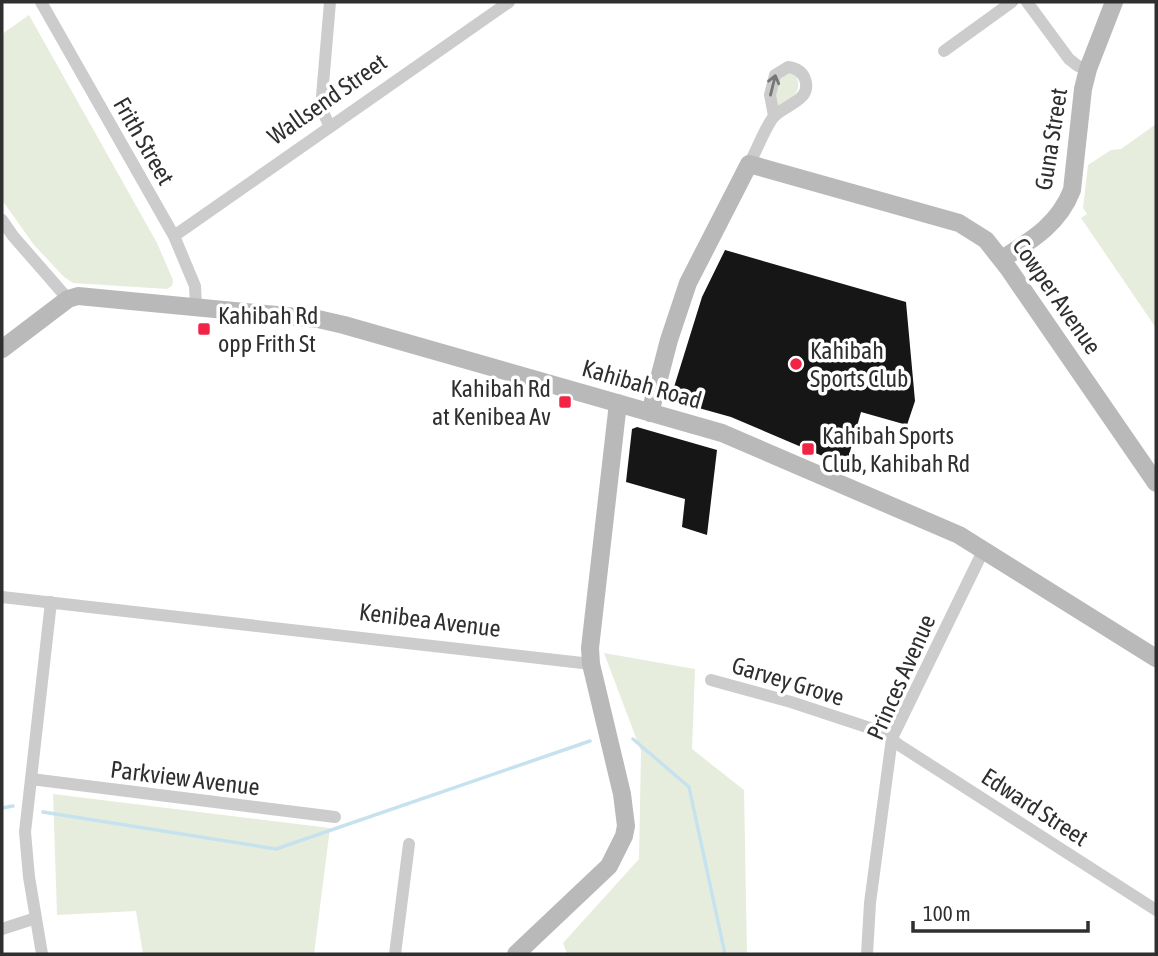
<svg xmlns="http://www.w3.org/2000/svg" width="1158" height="956" font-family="'Asap Condensed',sans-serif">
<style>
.green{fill:#e7eddc}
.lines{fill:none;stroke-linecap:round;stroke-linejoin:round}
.stream{stroke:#c6e2ee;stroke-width:3.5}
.building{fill:#161616}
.street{stroke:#ccc;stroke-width:12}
.secondary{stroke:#b9b9b9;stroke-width:18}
.oneway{stroke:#767676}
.poi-dot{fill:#f22446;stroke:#fff;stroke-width:2.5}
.labels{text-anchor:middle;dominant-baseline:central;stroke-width:7;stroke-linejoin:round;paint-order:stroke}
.street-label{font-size:24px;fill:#2f2f2f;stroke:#fff}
.poi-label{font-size:24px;fill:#2f2f2f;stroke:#fff;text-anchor:start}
</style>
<rect width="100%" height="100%" fill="#fff"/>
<path class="green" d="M 29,15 L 157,243 L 173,280 L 172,286 L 167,289 L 73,283 L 64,277 L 34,245 L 2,200 L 2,34 Z
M 789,73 L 796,76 C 804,92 790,99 779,109 L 775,96 L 778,80 Z
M 1156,124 L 1156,328 L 1081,218 L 1087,214 L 1083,208 L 1088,165 L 1111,150 L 1121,149 Z
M 604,653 L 695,669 L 692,749 L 744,790 L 747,954 L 567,954 L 563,943 L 639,859 L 641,751 Z
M 53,794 L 330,828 L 314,954 L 143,954 L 136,911 L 57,915 Z"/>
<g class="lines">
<path class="stream" d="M 633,739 L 689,787 L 725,954
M 2,808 L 13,806
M 43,812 L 276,849 L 590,741"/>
</g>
<path class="building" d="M 725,250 L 906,302 L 915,401 L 907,425 L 861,412 L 846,466 L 731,417 L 670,400 L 702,297 Z
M 637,427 L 717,450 L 707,535 L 682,527 L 685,499 L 626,482 L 632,429 Z"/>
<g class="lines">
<path class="street" d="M 41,2 L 174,236 L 195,286 L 196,307
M 1027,2 L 1069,59 L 1078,66 L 1088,69
M 944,51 L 1012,2
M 330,127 L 321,108 L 330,2
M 749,164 C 757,150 763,132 772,119 C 781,105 813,102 805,79 C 802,71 796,68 788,67 L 775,75 L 770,95 L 774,116
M 2,220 L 13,236 L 68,299
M 174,236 L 509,2
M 2,597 L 591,664
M 711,680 L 791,702 L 882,732 L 899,745 L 1156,910
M 31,779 L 335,817
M 2,929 L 36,918
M 42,954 L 29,877 L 25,832 L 51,602
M 395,954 L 409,844
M 867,954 L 870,903 L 892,738 L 984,549"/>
<path class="secondary" d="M 1002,259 C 1032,240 1059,224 1072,190 L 1083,89 L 1088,69 L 1114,2
M 2,349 L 68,299 L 78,296 L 318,319 L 344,325 L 722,433 L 959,535 L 1156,658
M 650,413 L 669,340 L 688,283 L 749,164 L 959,223 L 986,240 L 1008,268 L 1156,483
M 516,954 L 609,866 L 624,836 L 626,826 L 622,794 L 591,664 L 590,648 L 618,403"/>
</g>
<defs><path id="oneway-shaft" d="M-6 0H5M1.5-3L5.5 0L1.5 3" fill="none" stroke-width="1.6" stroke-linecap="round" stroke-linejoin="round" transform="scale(1.75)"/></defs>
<use class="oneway" href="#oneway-shaft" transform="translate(773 85) rotate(-76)"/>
<g class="poi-dot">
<rect x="197" y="322" width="14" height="14" rx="3.5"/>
<circle cx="796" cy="364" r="7"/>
<rect x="558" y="395" width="14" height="14" rx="3.5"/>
<rect x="801" y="442" width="14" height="14" rx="3.5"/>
</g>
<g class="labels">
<g class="street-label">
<text transform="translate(327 99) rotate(-35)">Wallsend Street</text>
<text transform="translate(1051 139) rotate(-81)">Guna Street</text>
<text transform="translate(144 141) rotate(60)">Frith Street</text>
<text transform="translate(1057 296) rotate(55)">Cowper Avenue</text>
<text transform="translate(642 384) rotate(16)">Kahibah Road</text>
<text transform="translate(430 620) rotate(7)">Kenibea Avenue</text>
<text transform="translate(901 677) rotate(-66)">Princes Avenue</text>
<text transform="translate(788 681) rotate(17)">Garvey Grove</text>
<text transform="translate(185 778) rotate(7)">Parkview Avenue</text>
<text transform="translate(1035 807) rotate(33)">Edward Street</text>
</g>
<g class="poi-label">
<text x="218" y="315">Kahibah Rd<tspan x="218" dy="28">opp Frith St</tspan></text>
<text x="810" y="350">Kahibah<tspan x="810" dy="28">Sports Club</tspan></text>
<text x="551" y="388" text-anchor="end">Kahibah Rd<tspan x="551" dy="28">at Kenibea Av</tspan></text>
<text x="822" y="435">Kahibah Sports<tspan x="822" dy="28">Club, Kahibah Rd</tspan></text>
</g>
</g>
<rect width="1158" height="956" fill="none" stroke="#2f2f2f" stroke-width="7"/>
<path d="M913 921v10h175v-10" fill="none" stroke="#2f2f2f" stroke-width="3.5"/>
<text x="923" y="921" font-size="21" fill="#2f2f2f" stroke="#ffffff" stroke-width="5" paint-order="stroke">100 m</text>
</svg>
